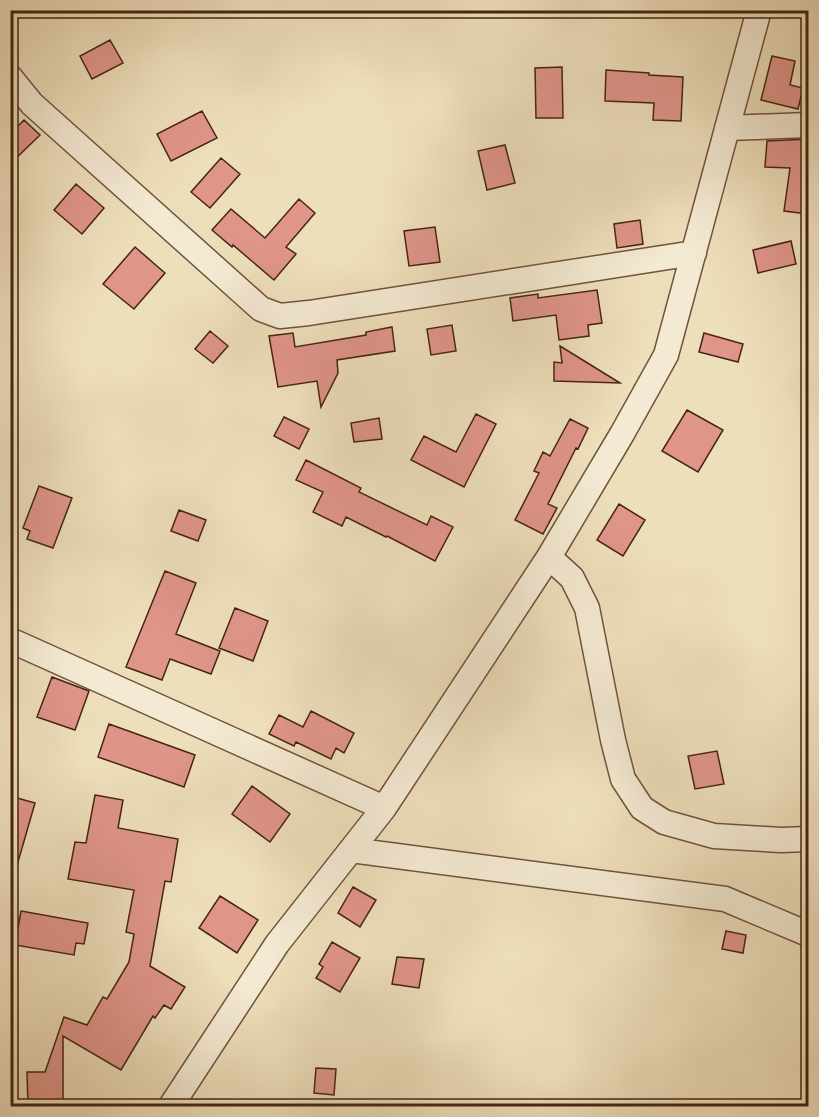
<svg xmlns="http://www.w3.org/2000/svg" width="819" height="1117" font-family="'IM FELL Double Pica',serif">
<style>
.building{fill:#e0958b;stroke:#462412;stroke-width:1.5}
.lines{fill:none;stroke-linecap:round;stroke-linejoin:round}
.minor-casing{stroke:#70533c;stroke-width:27}
.minor{stroke:#f4ead3;stroke-width:24}
</style>
<rect width="100%" height="100%" fill="#eedfbb"/>
<filter id="stains"><feTurbulence type="fractalNoise" baseFrequency=".00333" numOctaves="4"/><feColorMatrix values="0 0 0 0 .2 0 0 0 0 .09 0 0 0 0 .02 0 0 0 .5 -.17"/></filter>
<radialGradient id="worn" r=".72"><stop offset=".6" stop-color="#630" stop-opacity="0"/><stop offset="1" stop-color="#630" stop-opacity=".3"/></radialGradient>
<path class="building" d="M 110,40 L 123,63 L 92,79 L 80,56 Z
M 772,56 L 795,61 L 790,85 L 803,88 L 798,109 L 761,100 Z
M 562,67 L 563,118 L 536,118 L 535,68 Z
M 606,70 L 649,73 L 649,75 L 683,77 L 681,121 L 653,120 L 654,103 L 605,101 Z
M 202,111 L 217,138 L 171,161 L 157,134 Z
M 24,120 L 40,135 L 10,164 L 10,134 Z
M 808,139 L 808,214 L 784,211 L 790,168 L 765,167 L 767,141 Z
M 505,145 L 515,183 L 487,190 L 478,151 Z
M 221,158 L 240,174 L 210,208 L 191,192 Z
M 76,184 L 104,208 L 82,234 L 54,210 Z
M 299,199 L 315,213 L 286,247 L 296,254 L 274,280 L 233,245 L 232,247 L 212,230 L 231,209 L 265,238 Z
M 640,220 L 643,244 L 617,248 L 614,224 Z
M 435,227 L 440,262 L 409,266 L 404,231 Z
M 791,241 L 796,264 L 758,273 L 753,250 Z
M 135,247 L 165,273 L 134,309 L 103,284 Z
M 597,290 L 602,323 L 588,325 L 589,336 L 559,340 L 556,315 L 513,321 L 510,298 L 538,294 L 538,298 Z
M 452,325 L 456,351 L 431,355 L 427,329 Z
M 392,327 L 395,351 L 337,360 L 338,373 L 321,407 L 317,381 L 278,387 L 269,336 L 293,333 L 295,347 L 366,335 L 366,332 Z
M 210,331 L 228,346 L 213,363 L 195,349 Z
M 704,333 L 743,344 L 738,362 L 699,352 Z
M 560,346 L 620,383 L 554,381 L 554,362 L 562,363 Z
M 687,410 L 723,430 L 698,472 L 662,451 Z
M 476,414 L 496,424 L 464,487 L 411,460 L 424,436 L 456,452 Z
M 284,417 L 309,429 L 299,449 L 274,436 Z
M 379,418 L 382,439 L 354,442 L 351,423 Z
M 570,419 L 588,428 L 578,449 L 576,448 L 548,504 L 557,508 L 543,534 L 515,520 L 539,473 L 534,471 L 543,452 L 550,456 Z
M 306,460 L 361,488 L 359,492 L 427,525 L 431,516 L 453,527 L 435,561 L 387,536 L 386,537 L 346,517 L 342,526 L 313,512 L 323,492 L 296,480 Z
M 39,486 L 72,498 L 53,548 L 27,539 L 30,531 L 23,528 Z
M 619,504 L 645,520 L 623,556 L 597,540 Z
M 179,510 L 206,520 L 198,541 L 171,531 Z
M 165,571 L 196,583 L 176,634 L 220,651 L 211,674 L 170,659 L 162,680 L 126,667 Z
M 235,608 L 268,621 L 253,661 L 219,648 Z
M 52,677 L 89,691 L 75,730 L 37,717 Z
M 311,711 L 354,733 L 344,753 L 336,748 L 331,759 L 296,742 L 294,746 L 269,734 L 279,715 L 303,727 Z
M 109,724 L 195,755 L 184,787 L 98,757 Z
M 717,751 L 724,784 L 695,789 L 688,756 Z
M 252,786 L 290,814 L 270,842 L 232,814 Z
M 95,795 L 123,800 L 118,828 L 178,839 L 171,882 L 165,881 L 150,966 L 185,987 L 171,1009 L 164,1005 L 155,1018 L 153,1016 L 121,1070 L 63,1036 L 63,1107 L 28,1107 L 27,1072 L 45,1072 L 64,1017 L 87,1025 L 103,997 L 107,999 L 129,962 L 134,934 L 126,932 L 134,890 L 68,879 L 75,842 L 86,843 Z
M 10,796 L 35,803 L 16,869 L 10,868 Z
M 353,887 L 376,900 L 360,927 L 338,913 Z
M 220,896 L 258,920 L 237,953 L 199,928 Z
M 21,911 L 88,923 L 84,944 L 76,943 L 74,955 L 15,945 Z
M 726,931 L 746,935 L 743,953 L 722,949 Z
M 332,942 L 360,958 L 340,992 L 316,978 L 323,967 L 319,964 Z
M 397,957 L 424,959 L 419,988 L 392,984 Z
M 316,1068 L 336,1069 L 334,1095 L 314,1093 Z"/>
<g class="lines">
<g class="minor-casing">
<path id="minor" d="M 10,77 L 32,104 L 261,309 L 280,316 L 309,313 L 694,253
M 727,128 L 808,125
M 549,557 L 572,578 L 587,608 L 613,740 L 623,779 L 642,808 L 664,822 L 714,836 L 781,840 L 808,839
M 10,640 L 384,808
M 351,850 L 725,899 L 808,934
M 171,1106 L 277,944 L 384,808 L 549,557 L 622,434 L 666,355 L 759,10"/>
</g>
<use href="#minor" class="minor"/>
</g>
<rect width="819" height="1117" fill="none" stroke="#eedfbb" stroke-width="36"/>
<rect x="12" y="12" width="795" height="1093" fill="none" stroke="#462412" stroke-width="3"/>
<rect x="18" y="18" width="783" height="1081" fill="none" stroke="#462412" stroke-width="1.5"/>
<rect width="100%" height="100%" filter="url(#stains)"/>
<rect width="100%" height="100%" fill="url(#worn)"/>
</svg>
